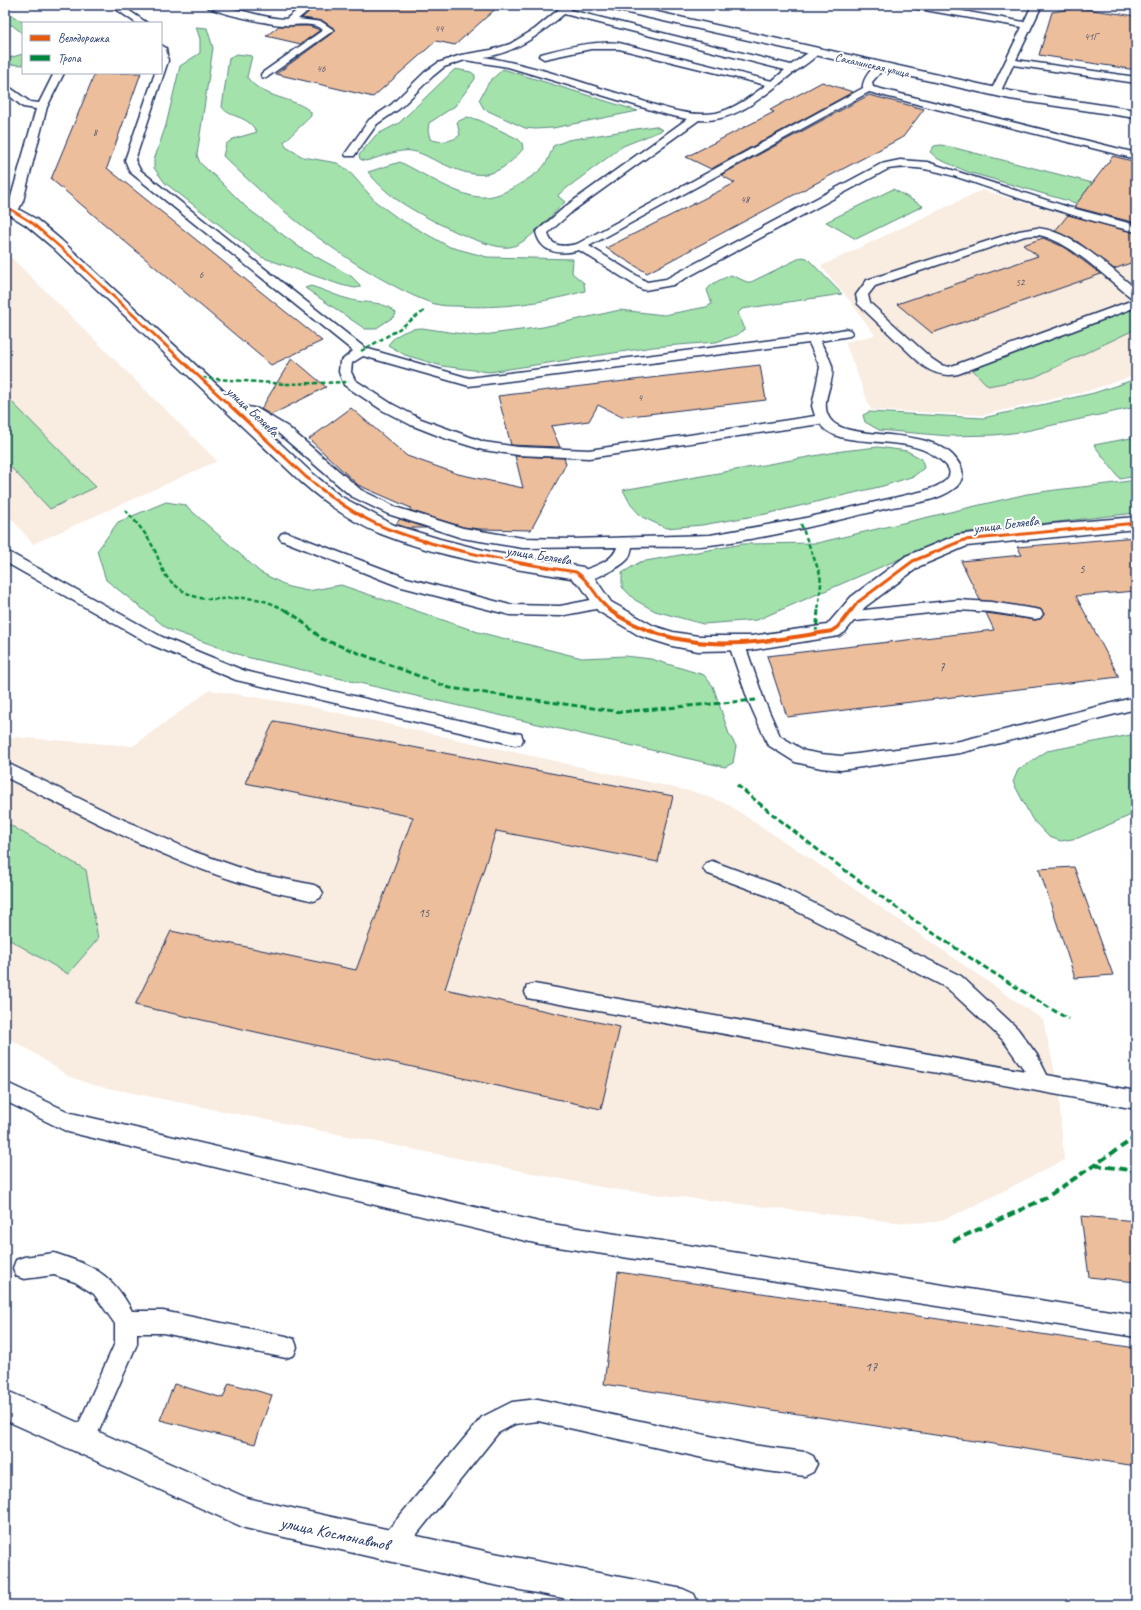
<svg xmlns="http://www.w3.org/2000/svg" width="1141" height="1610" font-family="Caveat,sans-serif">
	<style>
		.built { fill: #f9ece1 }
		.green { fill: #a3e2ab; stroke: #5f8884 }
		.building { fill: #ecbe9c; stroke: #1b2f5e }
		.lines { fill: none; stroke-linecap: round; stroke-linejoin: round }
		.service-casing { stroke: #1b2f5e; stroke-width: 3 }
		.minor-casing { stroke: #1b2f5e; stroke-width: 3 }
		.secondary-casing { stroke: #1b2f5e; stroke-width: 3 }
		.service { fill: #fff; fill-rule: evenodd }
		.minor { fill: #fff; fill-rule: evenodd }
		.secondary { fill: #fff; fill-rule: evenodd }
		.quiet-far2 { stroke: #00873e; stroke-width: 2.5; stroke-dasharray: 4.5 2.5; stroke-linecap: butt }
		.quiet-far1 { stroke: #00873e; stroke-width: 3; stroke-dasharray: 6 3; stroke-linecap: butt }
		.quiet { stroke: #00873e; stroke-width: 4; stroke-dasharray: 8 4; stroke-linecap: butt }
		.cycleway-far2-casing { stroke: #fff; stroke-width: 4 }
		.cycleway-far1-casing { stroke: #fff; stroke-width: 5 }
		.cycleway-casing { stroke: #fff; stroke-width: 6 }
		.cycleway-far2 { stroke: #e8590c; stroke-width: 2.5 }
		.cycleway-far1 { stroke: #e8590c; stroke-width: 3 }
		.cycleway { stroke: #e8590c; stroke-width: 4 }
		.labels { text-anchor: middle; stroke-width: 4; stroke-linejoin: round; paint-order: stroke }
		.far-number-label { font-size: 10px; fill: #4f536e }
		.far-street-label { font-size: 12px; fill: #1b2f5e; stroke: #fff }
		.number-label { font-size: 12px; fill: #4f536e }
		.street-label { font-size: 14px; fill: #1b2f5e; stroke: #fff }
		.near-number-label { font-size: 14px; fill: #4f536e }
		.near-street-label { font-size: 17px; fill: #1b2f5e; stroke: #fff }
	</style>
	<rect width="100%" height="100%" fill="#fff"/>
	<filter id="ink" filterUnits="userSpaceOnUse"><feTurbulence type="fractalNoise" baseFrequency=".025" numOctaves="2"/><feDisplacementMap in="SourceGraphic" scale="8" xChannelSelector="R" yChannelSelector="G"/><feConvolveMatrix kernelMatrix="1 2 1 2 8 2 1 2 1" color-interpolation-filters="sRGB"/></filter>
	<g filter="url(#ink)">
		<g class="built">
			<path d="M 982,190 L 1136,236 L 1136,375 L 1091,390 L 983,415 L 871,410 L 845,342 L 875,335 L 846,296 L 821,266 Z"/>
			<path d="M 5,252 L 16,262 L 217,461 L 33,544 L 5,511 Z"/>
			<path d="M 210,690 L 303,705 L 698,793 L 727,804 L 811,859 L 1043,1020 L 1058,1086 L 1064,1160 L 966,1210 L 936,1222 L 904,1223 L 611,1189 L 93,1085 L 68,1076 L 31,1051 L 5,1036 L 5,739 L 12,737 L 133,746 Z"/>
		</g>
		<g class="green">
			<path d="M 5,11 L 24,23 L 23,34 L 12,25 L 5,26 Z"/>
			<path d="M 196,27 L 207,28 L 213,48 L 197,155 L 200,163 L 218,179 L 247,208 L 302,249 L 351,276 L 360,285 L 360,287 L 355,288 L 341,285 L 261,257 L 165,183 L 154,168 L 154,160 L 166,125 L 180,66 L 200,53 L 200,39 Z"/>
			<path d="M 23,54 L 23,65 L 5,64 L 5,59 Z"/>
			<path d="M 237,54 L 252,56 L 247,77 C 262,99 295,97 311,112 L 311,116 L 284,142 L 286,147 L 303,157 L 337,163 L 348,170 L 376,202 L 399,219 L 450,247 L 487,257 L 573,259 L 572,273 L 584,283 L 585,291 C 544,303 499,309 456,306 C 450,306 442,306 435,304 C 415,298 396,287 378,277 C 321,244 270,202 223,156 L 226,144 L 233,139 L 257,132 C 245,113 230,119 222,107 L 229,58 Z"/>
			<path d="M 455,69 L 471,72 L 475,75 L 475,79 L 455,106 L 429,123 L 428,130 L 430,139 C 438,143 453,142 460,135 L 457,122 L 467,117 L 479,120 L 518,139 L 522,143 L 523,149 C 495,182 475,179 439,162 C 431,159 424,154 416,152 C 400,147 381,158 365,161 L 360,159 L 359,155 L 376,135 L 399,123 Z"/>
			<path d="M 503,69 L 638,111 L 553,128 L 535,129 L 525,128 L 484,109 L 479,100 L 489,82 Z"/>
			<path d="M 655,126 L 663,130 L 623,146 L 559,194 L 558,196 L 565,202 L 561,206 C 548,219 527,244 510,247 C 487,251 415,213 396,199 C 385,191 376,182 368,172 L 400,162 C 421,172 462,199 484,197 C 498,197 511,189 523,182 C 541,171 547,166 553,146 L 568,140 Z"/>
			<path d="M 941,145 L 955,148 L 1136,194 L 1082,205 L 968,172 L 938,159 L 930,152 L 934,146 Z"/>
			<path d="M 893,189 L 923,206 L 856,239 L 826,222 Z"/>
			<path d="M 802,257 L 807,258 L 842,294 L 742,309 L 738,313 L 745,329 L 737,335 L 716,342 L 653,347 L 489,372 L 442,366 L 405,355 L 388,345 C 395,334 410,328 422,328 L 476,336 L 543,327 L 620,310 L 664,315 L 706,307 L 712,304 L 707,290 C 712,282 723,279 731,275 L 747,282 L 751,282 Z"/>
			<path d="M 311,286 C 325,290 338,297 352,300 C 368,304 383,300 396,313 L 395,316 L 375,329 L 365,329 L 305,288 Z"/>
			<path d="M 1136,305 L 1136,329 L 1035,377 L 988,386 L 971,368 Z"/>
			<path d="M 1136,379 L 1136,407 L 1021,432 L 994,435 L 949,436 L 879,430 L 865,422 L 863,415 L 869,412 L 983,418 L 1094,393 Z"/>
			<path d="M 5,395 L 96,487 L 50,509 L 5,461 Z"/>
			<path d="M 1136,437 L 1136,476 L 1120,479 L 1094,445 Z"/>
			<path d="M 878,447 L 907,451 L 922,459 L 924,468 L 914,476 L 883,486 L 766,514 L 702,525 L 666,528 L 642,517 L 631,505 L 623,490 L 842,451 Z"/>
			<path d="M 1136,480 L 1136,513 L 960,533 L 757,620 L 703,624 L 655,611 L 635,600 L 622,587 L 622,573 L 640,562 L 743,544 L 817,543 L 1027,494 C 1063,488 1100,486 1136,480 Z"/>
			<path d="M 166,502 L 185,505 L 260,572 L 289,587 L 308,591 L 341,585 L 478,632 L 582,658 L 626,656 L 651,659 L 704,675 L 713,686 L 729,734 L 736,746 L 733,763 L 725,767 L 246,657 L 168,629 L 106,580 L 97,551 L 118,522 Z"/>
			<path d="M 1136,734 L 1136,813 L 1078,838 L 1061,841 L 1049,837 L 1032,819 L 1013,782 L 1018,770 L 1047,751 Z"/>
			<path d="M 5,822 L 86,870 L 98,939 L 68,974 L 5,937 Z"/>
		</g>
		<g class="building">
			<path d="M 316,5 L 500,5 L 455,45 L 436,41 L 373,97 L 276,74 L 335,31 L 335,29 L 323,21 L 302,18 Z"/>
			<path d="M 1077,8 L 1136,16 L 1136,70 L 1039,55 L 1052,12 Z"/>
			<path d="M 279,26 L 309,26 L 320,30 L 301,44 L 266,36 Z"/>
			<path d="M 95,73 L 141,73 L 107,168 L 322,341 L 271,365 L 51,179 Z"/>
			<path d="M 822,82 L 853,92 L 711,169 L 686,157 L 774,112 L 770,110 Z"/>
			<path d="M 869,95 L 924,109 L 903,137 L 647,273 L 606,248 L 735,183 L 721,175 Z"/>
			<path d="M 1113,156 L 1136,162 L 1136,223 L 1074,207 Z"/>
			<path d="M 1068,215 L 1136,233 L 1136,261 L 1114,269 L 1078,242 L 1055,231 Z"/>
			<path d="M 1043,238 L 1066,248 L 1101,274 L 932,333 L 897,304 L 1038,256 L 1023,245 Z"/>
			<path d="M 292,358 L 326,387 L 271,415 L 261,409 Z"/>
			<path d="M 760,365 L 766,400 L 622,417 L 598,405 L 589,421 L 551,426 L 560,447 L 511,445 L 498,396 Z"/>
			<path d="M 351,408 L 407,456 L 458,474 L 523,488 L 515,456 L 564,458 L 566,464 L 531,530 L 480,529 L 463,527 L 409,510 L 411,508 L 358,485 L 309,439 Z"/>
			<path d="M 400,519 L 427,528 L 408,528 L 396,524 Z"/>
			<path d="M 1136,537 L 1136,591 L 1076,596 L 1119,677 L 787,717 L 767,656 L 994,630 L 986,613 L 1035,620 L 1040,619 L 1044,614 L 1040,609 L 980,600 L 961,561 L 1022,555 L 1017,547 Z"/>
			<path d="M 274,721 L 673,796 L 658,862 L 496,831 L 445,989 L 620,1027 L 601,1109 L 135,1005 L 171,931 L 356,970 L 413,817 L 245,783 Z"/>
			<path d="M 1074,867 L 1113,975 L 1075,978 L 1039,869 Z"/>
			<path d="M 1081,1216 L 1136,1221 L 1136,1282 L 1089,1277 Z"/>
			<path d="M 618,1272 L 1136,1348 L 1136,1466 L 604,1384 Z"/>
			<path d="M 229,1383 L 272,1395 L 255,1444 L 160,1420 L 174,1384 L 223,1398 Z"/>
		</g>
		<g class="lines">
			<defs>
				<g id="service">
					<path d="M 110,5 L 121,5 L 147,23 L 136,23 Z"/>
					<path d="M 205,5 C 233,5 258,18 286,19 L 304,5 L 315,5 L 298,19 L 322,22 L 334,30 L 266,78 L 262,77 L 261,75 L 262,73 L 323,30 C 312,21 297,26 283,25 C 270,24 213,13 205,5 Z"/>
					<path d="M 564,5 L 575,5 L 570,10 L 791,65 L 812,50 L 815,49 L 820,52 C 813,60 802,67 793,73 C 766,94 736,123 699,120 L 574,210 L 548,233 C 551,248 564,247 577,244 L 863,88 C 862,80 872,66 880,64 L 885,67 L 872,82 L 873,87 L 1136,153 L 1136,159 L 869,92 L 589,246 L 647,282 L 666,279 L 881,164 L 900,160 L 927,162 L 1068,207 L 1136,225 L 1136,232 C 1095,222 1055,210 1015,197 C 978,185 927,161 888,169 L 673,285 L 645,290 L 641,289 L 579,250 C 561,255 541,254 536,232 L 566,206 L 687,119 L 668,115 L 508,67 L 465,60 L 444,67 L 433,76 L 399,109 L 377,124 L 354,156 L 346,156 L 345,154 L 369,120 L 391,105 L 425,72 L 438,63 L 461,55 L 491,50 L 510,44 L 535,29 ZM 564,14 L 785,70 L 772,81 L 619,43 C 592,41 567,47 541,54 L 539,56 L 544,59 L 591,49 L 619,49 L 766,85 C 751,96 735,109 716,113 C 687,118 657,105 630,97 C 582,83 534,65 484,57 C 516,53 540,34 564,14 Z"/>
					<path d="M 908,5 L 929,5 L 1024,22 L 1032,5 L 1042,5 L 1016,60 L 1136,77 L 1136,83 L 1013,65 L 1000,93 L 992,93 L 991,91 L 1022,27 L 913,8 Z"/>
					<path d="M 161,45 L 166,48 L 168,61 L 135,160 L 140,170 L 365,348 L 469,378 L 813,335 L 846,329 L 850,330 L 852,333 L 850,336 L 820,341 C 824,349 830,358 832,366 C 836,382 818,402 830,419 C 848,445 940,421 961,467 C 965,476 960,486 952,490 C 935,502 908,504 888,508 C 830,522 770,538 710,545 C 685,548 658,546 632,547 C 631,551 630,556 628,559 C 620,568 590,583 579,580 L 577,576 L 579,572 C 592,567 613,562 617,547 L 523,548 L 462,538 L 388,514 L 351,496 L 278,433 L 249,415 L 228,411 L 226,408 L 228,405 L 233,404 L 258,409 L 288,427 L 361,490 L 398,508 L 463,528 L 523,538 L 572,539 L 710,535 L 801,519 L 924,491 C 934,488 960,479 945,464 C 918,436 874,446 840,437 C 831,434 825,431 820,424 L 589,458 L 518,455 L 483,450 L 444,438 L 411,425 L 382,410 L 344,385 L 339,372 L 340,362 L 353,351 L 130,172 L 125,160 L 155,73 L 161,73 ZM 809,343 L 820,367 L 812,406 L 815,416 L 589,450 L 518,447 L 484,442 L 421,419 L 392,404 L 355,380 L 351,372 L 352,363 L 363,356 L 469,386 Z"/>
					<path d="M 54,73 L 64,73 L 47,107 L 23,201 L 17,213 L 9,213 L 7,211 L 36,109 L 23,107 L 5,92 L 5,84 L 30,102 L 39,103 Z"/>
					<path d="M 1037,228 C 1072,231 1110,268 1136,289 L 1136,299 L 1132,298 C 1106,278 1074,245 1043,236 C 1037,234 1031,236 1025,236 L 875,286 L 868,295 L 870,303 L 932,359 L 941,365 L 949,367 L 1136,299 L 1136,307 L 958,374 C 944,377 933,373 922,365 L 858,304 L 856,295 L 867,280 L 1019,231 Z"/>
					<path d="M 286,532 L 407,578 L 510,605 L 560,606 L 601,598 L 606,599 L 609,603 L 606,607 L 601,608 L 560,616 L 510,615 L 398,586 L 281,540 L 279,537 L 281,534 Z"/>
					<path d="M 5,550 L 162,637 L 245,671 L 515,733 L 521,734 L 523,739 L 521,744 L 515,745 L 236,680 L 152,645 L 5,562 Z"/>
					<path d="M 958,600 L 991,602 L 1035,609 L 1040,610 L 1043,614 L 1040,618 L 1035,619 L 991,612 L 958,610 L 846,622 L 841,621 L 838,617 L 841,613 L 846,612 Z"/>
					<path d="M 737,639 L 742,641 L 745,645 L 764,700 L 780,736 L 805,751 L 821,754 L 841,756 L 960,741 L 1136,697 L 1136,709 L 960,753 L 841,770 L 821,768 L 795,762 L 768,745 L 748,700 L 729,645 L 732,641 Z"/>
					<path d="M 5,762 L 111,814 L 195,852 L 255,873 L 314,885 L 320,888 L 323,893 L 320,898 L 314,901 C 294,896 274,893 255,887 C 167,862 86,817 5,777 Z"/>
					<path d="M 712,861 L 777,885 L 961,976 L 1017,1028 L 1037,1055 L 1047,1075 L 1136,1091 L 1136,1109 L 527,998 L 525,992 L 527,986 L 534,984 L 1025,1071 L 1003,1040 L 947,988 L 765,895 L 706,873 L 703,868 L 706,863 Z"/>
					<path d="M 5,1082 L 71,1113 L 539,1222 L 1136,1315 L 1136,1337 L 539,1244 L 68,1132 L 5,1101 Z"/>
					<path d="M 54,1253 C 93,1266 112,1273 132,1311 L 163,1311 L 286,1336 L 294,1339 L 297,1347 L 294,1355 L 286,1358 L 163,1333 L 137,1333 L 137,1344 L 91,1449 L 83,1453 L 75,1449 L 71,1441 L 115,1343 L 115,1324 L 94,1294 L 75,1282 L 54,1275 L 24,1279 L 16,1276 L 13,1268 L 16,1260 L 24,1257 Z"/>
					<path d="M 538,1399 L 752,1445 L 805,1452 L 813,1456 L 817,1464 L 813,1472 L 805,1476 L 752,1469 L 538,1421 L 515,1424 L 498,1433 L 401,1554 L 392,1557 L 383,1554 L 380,1545 L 383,1536 L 482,1417 L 512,1402 Z"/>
				</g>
				<path id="minor" d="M 5,202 L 36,219 L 61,240 L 312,473 L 340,496 L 394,525 L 440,539 L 491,552 L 583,567 L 594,577 L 611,602 L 654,626 L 673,632 L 698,636 L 751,636 L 827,625 L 851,597 L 906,556 L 957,535 L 1052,524 L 1136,517 L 1136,529 L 967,546 L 920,566 L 865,607 L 845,632 L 839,636 L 751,650 L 698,651 L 672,646 L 640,636 L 598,611 L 581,586 L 571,578 C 507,568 442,558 381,534 C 351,522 324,502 300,481 L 51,246 L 26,225 L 5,212 Z"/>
				<g id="secondary">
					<path d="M 604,5 L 626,5 L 1010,91 L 1136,110 L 1136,118 L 1010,99 L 610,9 Z"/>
					<path d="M 5,1390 L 247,1498 L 489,1552 L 683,1589 L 694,1594 L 699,1605 L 600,1605 L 489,1584 L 245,1528 L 5,1420 Z"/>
				</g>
			</defs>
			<use href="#service" class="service-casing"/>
			<use href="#minor" class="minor-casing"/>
			<use href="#secondary" class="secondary-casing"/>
			<use href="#service" class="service"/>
			<use href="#minor" class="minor"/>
			<use href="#secondary" class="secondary"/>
			<g class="quiet-far2">
				<path d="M 361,351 L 396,331 L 424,311"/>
				<path d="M 202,378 L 287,384 L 349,382"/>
				<path d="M 125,510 C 136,522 147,534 154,549 C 161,562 161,575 175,585 C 204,609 224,594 256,599 C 267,601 278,606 287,611"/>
				<path d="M 801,524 L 820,574 L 821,584 L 818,611"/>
			</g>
			<g class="quiet-far1">
				<path d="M 286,610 L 298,618 L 322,639 L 450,688 L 621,712 L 756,700"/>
				<path d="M 816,634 L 818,610"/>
				<path d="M 737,785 C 841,872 951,949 1068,1019"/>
			</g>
			<g class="quiet">
				<path d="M 1095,1165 L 1136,1171"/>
				<path d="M 953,1241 L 1044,1199 L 1136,1137"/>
			</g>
			<defs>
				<path id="cycleway-far2" d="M 5,206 L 31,222 L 84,268"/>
				<g id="cycleway-far1">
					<path d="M 82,267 L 306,477 C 330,497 359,518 388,529 C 449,552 512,562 576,572 C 592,582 596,600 611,611"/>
					<path d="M 851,611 L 858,602 L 913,561 L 964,540 L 1136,523"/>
				</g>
				<path id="cycleway" d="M 609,610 C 680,658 754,644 832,631 L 838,627 L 851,610"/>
			</defs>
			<use href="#cycleway-far2" class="cycleway-far2-casing"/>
			<use href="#cycleway-far1" class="cycleway-far1-casing"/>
			<use href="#cycleway" class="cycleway-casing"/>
			<use href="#cycleway-far2" class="cycleway-far2"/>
			<use href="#cycleway-far1" class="cycleway-far1"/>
			<use href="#cycleway" class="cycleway"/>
		</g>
	</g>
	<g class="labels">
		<g class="far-number-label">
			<text x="439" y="32">44</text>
			<text x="1091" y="40">41Г</text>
			<text x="321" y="72">46</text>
			<text x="95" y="136">8</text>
			<text x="745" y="203">48</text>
			<text x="201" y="278">6</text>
			<text x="1020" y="286">52</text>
			<text x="640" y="401">4</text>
		</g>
		<g class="far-street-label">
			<text transform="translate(872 65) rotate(13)" y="4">Сахалинская улица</text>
		</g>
		<g class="number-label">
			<text x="1082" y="573">5</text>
			<text x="942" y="671">7</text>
			<text x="424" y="917">15</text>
		</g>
		<g class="street-label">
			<text transform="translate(253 411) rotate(43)" y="5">улица Беляева</text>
			<text transform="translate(1006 524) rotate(-7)" y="5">улица Беляева</text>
			<text transform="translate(539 555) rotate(9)" y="5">улица Беляева</text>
		</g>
		<g class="near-number-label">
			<text x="871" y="1371">17</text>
		</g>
		<g class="near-street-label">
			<text transform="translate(335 1533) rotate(12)" y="6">улица Космонавтов</text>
		</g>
	</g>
	<rect width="1141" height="1610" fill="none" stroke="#fff" stroke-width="20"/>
	<rect x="10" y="10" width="1121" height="1590" fill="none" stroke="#1b2f5e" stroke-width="1.5" filter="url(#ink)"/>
	<rect x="22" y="22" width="140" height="52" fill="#ffffff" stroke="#a4acbf"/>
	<rect x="30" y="35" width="20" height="6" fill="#e8590c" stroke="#a4acbf"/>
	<text x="58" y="42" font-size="12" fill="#1b2f5e">Велодорожка</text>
	<rect x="30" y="55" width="20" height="6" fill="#00873e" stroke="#a4acbf"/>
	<text x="58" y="62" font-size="12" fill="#1b2f5e">Тропа</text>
</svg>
